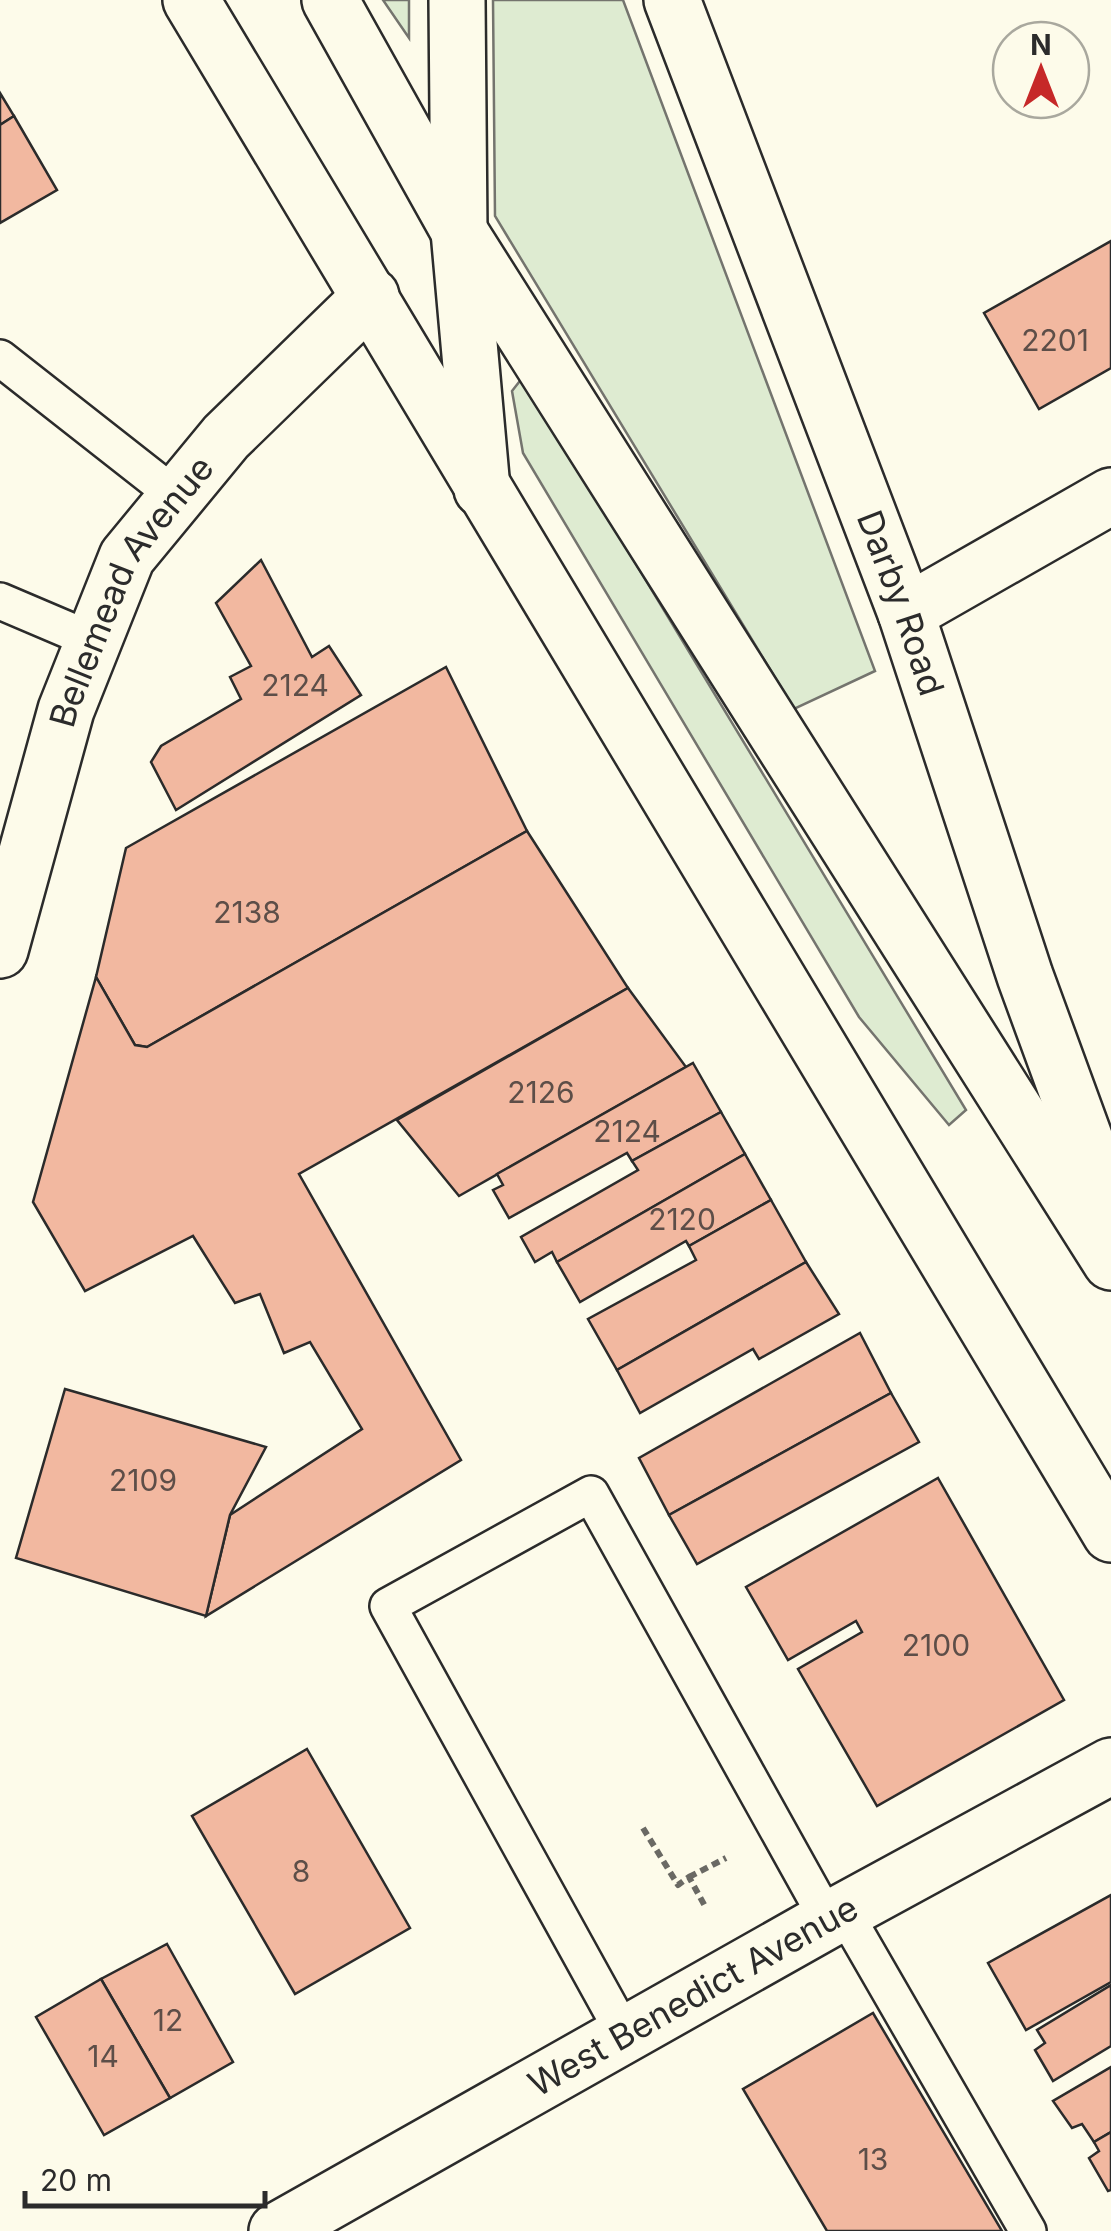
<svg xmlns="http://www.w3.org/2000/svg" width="1111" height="2231" font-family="Inter,sans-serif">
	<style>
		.green { fill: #deebd1; stroke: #74746e; stroke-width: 2.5 }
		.building { fill: #f2b8a0; stroke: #2b2b2b; stroke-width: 2.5 }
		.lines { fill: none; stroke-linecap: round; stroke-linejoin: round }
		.service-casing { stroke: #2b2b2b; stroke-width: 40 }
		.minor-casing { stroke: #2b2b2b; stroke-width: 60 }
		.tertiary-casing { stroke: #2b2b2b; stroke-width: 60 }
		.primary-casing { stroke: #2b2b2b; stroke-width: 60 }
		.path { stroke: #6a6964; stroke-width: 6; stroke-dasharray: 8 5; stroke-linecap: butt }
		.service { stroke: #fdfbea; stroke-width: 35 }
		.minor { stroke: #fdfbea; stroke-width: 55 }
		.tertiary { stroke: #fdfbea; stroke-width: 55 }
		.primary { stroke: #fdfbea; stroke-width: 55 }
		.labels { text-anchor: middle; stroke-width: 8; stroke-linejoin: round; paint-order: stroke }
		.number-label { font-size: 30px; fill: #5d4e48 }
		.street-label { font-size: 35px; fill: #2b2b2b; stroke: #fdfbea }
	</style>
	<rect width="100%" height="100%" fill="#fdfbea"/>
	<g class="green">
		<path d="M 383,0 L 409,0 L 409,38 Z"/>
		<path d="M 493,0 L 623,0 L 875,671 L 794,709 L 495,216 Z"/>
		<path d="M 523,377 L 966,1110 L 949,1125 L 859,1017 L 523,453 L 512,391 Z"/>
	</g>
	<g class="building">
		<path d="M 0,93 L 14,116 L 0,125 Z"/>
		<path d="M 14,116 L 57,190 L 0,223 L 0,125 Z"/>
		<path d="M 1111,241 L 1111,368 L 1039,409 L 984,313 Z"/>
		<path d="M 261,560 L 312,657 L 329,646 L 361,695 L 176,810 L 151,762 L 161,746 L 241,699 L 230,677 L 251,666 L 216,603 Z"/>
		<path d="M 446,667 L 527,831 L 147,1047 L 135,1045 L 96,977 L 126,848 Z"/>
		<path d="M 527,831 L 628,988 L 299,1174 L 461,1460 L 206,1616 L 230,1515 L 362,1429 L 310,1342 L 284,1353 L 260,1294 L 235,1303 L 193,1236 L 85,1291 L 33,1202 L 96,977 L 135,1045 L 147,1047 Z"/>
		<path d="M 628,988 L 686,1067 L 459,1196 L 397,1120 Z"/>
		<path d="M 693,1063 L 721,1112 L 632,1161 L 627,1153 L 509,1218 L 493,1190 L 503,1185 L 497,1174 Z"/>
		<path d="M 721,1112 L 745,1154 L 557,1262 L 552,1252 L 535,1262 L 521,1237 L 638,1170 L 632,1161 Z"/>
		<path d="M 745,1154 L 771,1200 L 689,1246 L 686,1241 L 580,1302 L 557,1262 Z"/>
		<path d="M 771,1200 L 806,1262 L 617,1370 L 588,1319 L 696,1260 L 689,1246 Z"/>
		<path d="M 806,1262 L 839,1314 L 759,1359 L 753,1349 L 640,1413 L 617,1370 Z"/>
		<path d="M 860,1333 L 891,1393 L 669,1515 L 639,1458 Z"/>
		<path d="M 65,1389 L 266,1447 L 230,1515 L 206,1616 L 16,1558 Z"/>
		<path d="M 891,1393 L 919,1442 L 697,1564 L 669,1515 Z"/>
		<path d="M 938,1478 L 1064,1700 L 877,1806 L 798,1669 L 862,1632 L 856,1621 L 788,1660 L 746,1587 Z"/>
		<path d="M 307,1749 L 410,1928 L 295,1994 L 192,1816 Z"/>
		<path d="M 1111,1895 L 1111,1982 L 1026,2030 L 988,1963 Z"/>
		<path d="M 167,1944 L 233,2062 L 170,2098 L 101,1979 Z"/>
		<path d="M 101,1979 L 170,2098 L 104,2135 L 36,2017 Z"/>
		<path d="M 1111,1985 L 1111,2046 L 1053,2081 L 1035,2050 L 1045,2043 L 1037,2030 Z"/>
		<path d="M 873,2013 L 1002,2231 L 827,2231 L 743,2089 Z"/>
		<path d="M 1111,2067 L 1111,2132 L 1094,2142 L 1082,2124 L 1072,2128 L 1053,2101 Z"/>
		<path d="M 1111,2132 L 1111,2190 L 1108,2191 L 1089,2158 L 1099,2151 L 1094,2142 Z"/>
	</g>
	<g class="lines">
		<defs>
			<g id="service">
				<path d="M 0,358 L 177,497"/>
				<path d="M 0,601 L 94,641"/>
				<path d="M 844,1912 L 1028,2231"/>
				<path d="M 626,2037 L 388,1606 L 591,1494 L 828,1920"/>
			</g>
			<g id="minor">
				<path d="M 906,613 L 1111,496"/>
				<path id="s1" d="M 0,950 L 66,710 L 127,557 L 226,437 L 371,296"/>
				<path id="s2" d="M 277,2231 L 828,1920 L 1111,1766"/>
			</g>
			<g id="tertiary">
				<path d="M 457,0 L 459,231 L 482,489"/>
				<path id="s3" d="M 672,0 L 906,613 L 1025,976 L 1111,1211"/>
			</g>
			<g id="primary">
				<path d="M 191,0 L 1111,1534"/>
				<path d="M 330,0 L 459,231 L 1111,1262"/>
			</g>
		</defs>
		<use href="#service" class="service-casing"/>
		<use href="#minor" class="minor-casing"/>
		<use href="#tertiary" class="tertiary-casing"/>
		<use href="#primary" class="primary-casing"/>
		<g class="path">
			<path d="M 643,1828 L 678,1885 L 689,1877 L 706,1908"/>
			<path d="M 689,1877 L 726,1858"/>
		</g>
		<use href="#service" class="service"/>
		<use href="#minor" class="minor"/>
		<use href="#tertiary" class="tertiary"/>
		<use href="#primary" class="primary"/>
	</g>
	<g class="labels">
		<g class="number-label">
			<text x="1055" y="351">2201</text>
			<text x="295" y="696">2124</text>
			<text x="247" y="923">2138</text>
			<text x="541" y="1103">2126</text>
			<text x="627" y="1142">2124</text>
			<text x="682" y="1230">2120</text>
			<text x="143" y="1491">2109</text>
			<text x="936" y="1656">2100</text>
			<text x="301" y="1882">8</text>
			<text x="168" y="2031">12</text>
			<text x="103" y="2067">14</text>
			<text x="873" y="2170">13</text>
		</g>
		<g class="street-label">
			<text dy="12" stroke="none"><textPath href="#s1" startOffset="385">Bellemead Avenue</textPath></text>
			<text dy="12" stroke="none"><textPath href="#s3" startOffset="645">Darby Road</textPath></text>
			<text dy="12" stroke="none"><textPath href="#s2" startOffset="478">West Benedict Avenue</textPath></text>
		</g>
	</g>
	<g transform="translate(1041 70)"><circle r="48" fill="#fdfbea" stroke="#a9a89e" stroke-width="2.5"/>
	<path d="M0-8L18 38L0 25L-18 38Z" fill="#c62828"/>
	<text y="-15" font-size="28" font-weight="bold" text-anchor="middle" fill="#2b2b2b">N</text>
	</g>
	<path d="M25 2191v15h240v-15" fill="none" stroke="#2b2b2b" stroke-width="5"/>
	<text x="40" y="2191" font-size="30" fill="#2b2b2b" stroke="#fdfbea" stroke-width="8" paint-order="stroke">20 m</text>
</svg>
